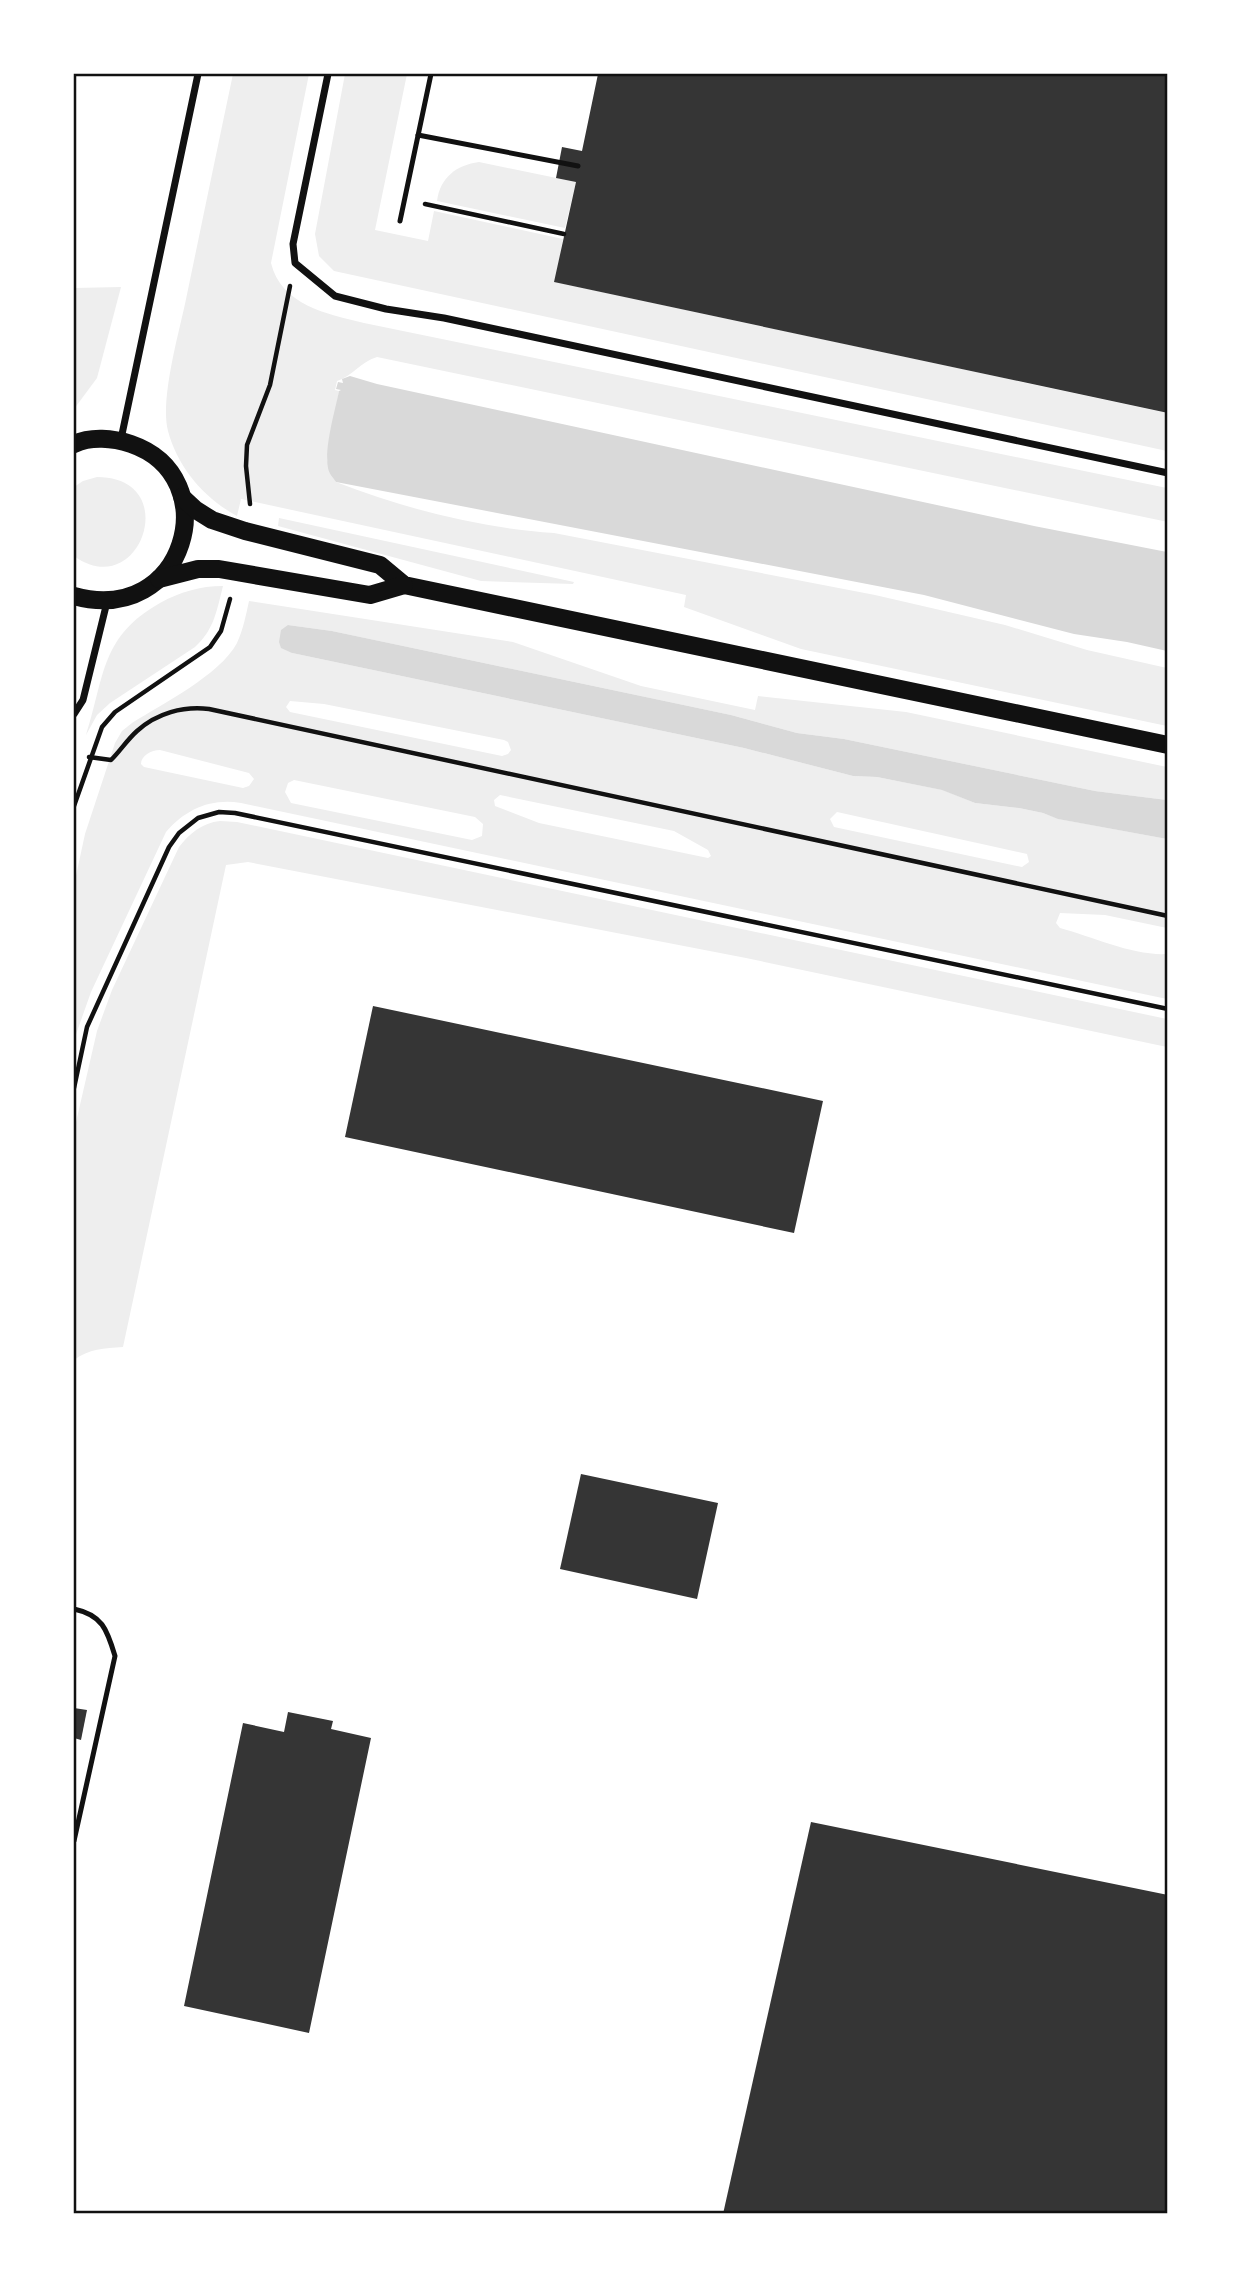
<svg xmlns="http://www.w3.org/2000/svg" width="1241" height="2287" font-family="'Nunito Sans',sans-serif">
	<style>
		.green { fill: #eee; fill-rule: evenodd }
		.water { fill: #d9d9d9 }
		.building { fill: #353535 }
		.lines { fill: none; stroke-linecap: round; stroke-linejoin: round }
		.path { stroke: #111; stroke-width: 4.5 }
		.service { stroke: #111; stroke-width: 5 }
		.minor { stroke: #111; stroke-width: 7 }
		.primary { stroke: #111; stroke-width: 18 }
		.neatline { fill: none; stroke: #111; stroke-width: 2.5 }
	</style>
	<rect width="100%" height="100%" fill="#fff"/>
	<g class="green">
		<path d="M 233,74 L 309,74 L 271,263 C 281,305 327,314 364,323 L 1167,488 L 1168,522 L 377,357 C 360,362 353,376 337,381 L 335,390 L 339,391 L 327,460 L 336,482 C 405,509 480,528 554,533 L 875,595 L 1005,625 L 1087,650 L 1167,668 L 1167,726 L 801,649 L 684,607 L 686,595 L 241,499 L 237,516 C 204,498 178,468 168,431 C 160,401 178,336 185,304 C 201,227 217,150 233,74 Z"/>
		<path d="M 345,74 L 407,74 L 375,230 L 428,241 L 434,211 L 563,239 L 555,282 L 1167,413 L 1167,451 L 334,271 L 319,256 L 315,234 Z"/>
		<path d="M 479,162 L 576,182 L 565,228 L 437,201 C 440,177 457,165 479,162 Z"/>
		<path d="M 121,287 L 97,378 L 74,409 L 74,288 Z"/>
		<path d="M 97,477 C 184,477 140,604 74,556 L 74,487 L 83,481 Z"/>
		<path d="M 279,518 L 574,582 L 573,584 L 481,581 L 278,526 Z"/>
		<path d="M 223,586 C 217,610 214,630 195,647 L 110,703 L 97,715 L 86,735 C 105,676 100,637 160,603 C 180,592 200,586 223,586 Z"/>
		<path d="M 249,601 L 513,642 L 641,686 L 755,710 L 758,696 L 906,712 L 1167,767 L 1167,800 L 1095,791 L 844,739 L 797,733 L 731,715 L 332,631 L 288,625 L 292,653 L 744,748 L 853,776 L 877,777 L 943,790 L 975,803 L 1019,808 L 1043,813 L 1059,819 L 1167,839 L 1167,928 L 1105,915 L 1060,913 L 1056,923 L 1060,928 C 1093,937 1134,956 1167,954 L 1167,999 L 241,803 C 211,798 186,809 166,832 L 91,992 L 74,1040 L 74,885 L 85,834 L 115,743 L 122,731 L 132,723 C 162,704 220,675 237,643 C 243,630 246,615 249,601 ZM 290,701 L 324,704 L 504,740 L 508,742 L 511,750 L 508,754 L 502,756 L 290,712 L 286,707 ZM 160,750 L 249,773 L 254,779 L 249,786 L 243,788 L 144,767 L 141,764 C 141,756 151,750 160,750 ZM 294,780 L 475,817 L 483,824 L 482,836 L 472,840 L 291,803 L 285,792 L 288,783 ZM 500,795 L 674,831 L 708,850 L 711,856 L 708,858 L 539,823 L 495,806 L 494,800 ZM 837,812 L 1027,854 L 1029,862 L 1022,867 L 834,827 L 830,819 Z"/>
		<path d="M 220,821 L 237,822 L 1167,1019 L 1167,1047 L 746,958 L 248,862 L 226,865 L 123,1347 C 104,1348 89,1349 74,1360 L 74,1131 L 97,1031 L 112,990 L 179,847 C 190,833 202,823 220,821 Z"/>
	</g>
	<g class="water">
		<path d="M 350,376 L 377,384 L 1034,526 L 1167,552 L 1167,651 L 1127,642 L 1074,634 L 924,595 L 336,482 C 333,477 329,474 328,468 C 324,448 335,411 339,391 L 341,390 L 336,389 L 338,382 L 343,383 L 342,379 Z"/>
		<path d="M 288,625 L 332,631 L 731,715 L 797,733 L 844,739 L 1095,791 L 1167,800 L 1167,839 L 1058,819 L 1043,813 L 1019,808 L 975,803 L 942,790 L 877,777 L 853,776 L 744,748 L 292,653 L 281,648 L 279,642 L 281,630 Z"/>
	</g>
	<g class="building">
		<path d="M 598,74 L 1168,74 L 1168,413 L 554,282 L 576,182 L 556,178 L 562,147 L 582,151 Z"/>
		<path d="M 373,1006 L 823,1101 L 794,1233 L 345,1137 Z"/>
		<path d="M 581,1474 L 718,1503 L 697,1599 L 560,1569 Z"/>
		<path d="M 74,1708 L 87,1710 L 81,1740 L 74,1738 Z"/>
		<path d="M 288,1712 L 333,1721 L 331,1729 L 371,1738 L 309,2033 L 184,2006 L 243,1723 L 284,1732 Z"/>
		<path d="M 811,1822 L 1168,1895 L 1168,2214 L 723,2214 Z"/>
	</g>
	<g class="lines">
		<g class="path">
			<path d="M 425,204 L 564,234"/>
			<path d="M 250,504 L 246,466 L 247,445 L 270,385 L 290,286"/>
			<path d="M 89,757 L 111,760 C 120,751 127,740 137,731 C 157,713 183,706 209,709 L 1168,916"/>
			<path d="M 74,806 L 102,727 L 115,712 L 210,647 L 221,631 L 230,599"/>
			<path d="M 74,1088 L 87,1027 L 169,847 L 179,833 L 198,818 L 219,812 L 235,813 L 1168,1009"/>
		</g>
		<g class="service">
			<path d="M 418,135 L 578,166"/>
			<path d="M 400,221 L 431,74"/>
			<path d="M 74,1609 C 102,1615 107,1629 115,1656 L 74,1841"/>
		</g>
		<g class="minor">
			<path d="M 328,74 L 293,244 L 295,263 L 335,296 L 386,309 L 444,318 L 1168,473"/>
			<path d="M 121,439 L 198,74"/>
			<path d="M 74,714 L 83,700 L 107,602"/>
		</g>
		<g class="primary">
			<path d="M 74,444 C 91,436 113,438 131,444 C 227,477 186,627 74,596"/>
			<path d="M 182,497 L 196,510 L 212,520 L 245,531 L 380,565 L 404,585 L 1168,745"/>
			<path d="M 159,579 L 198,569 L 219,569 L 370,595 L 404,585"/>
		</g>
	</g>
	<rect width="1241" height="2287" fill="none" stroke="#ffffff" stroke-width="150"/>
	<rect x="75" y="75" width="1091" height="2137" class="neatline"/>
</svg>
